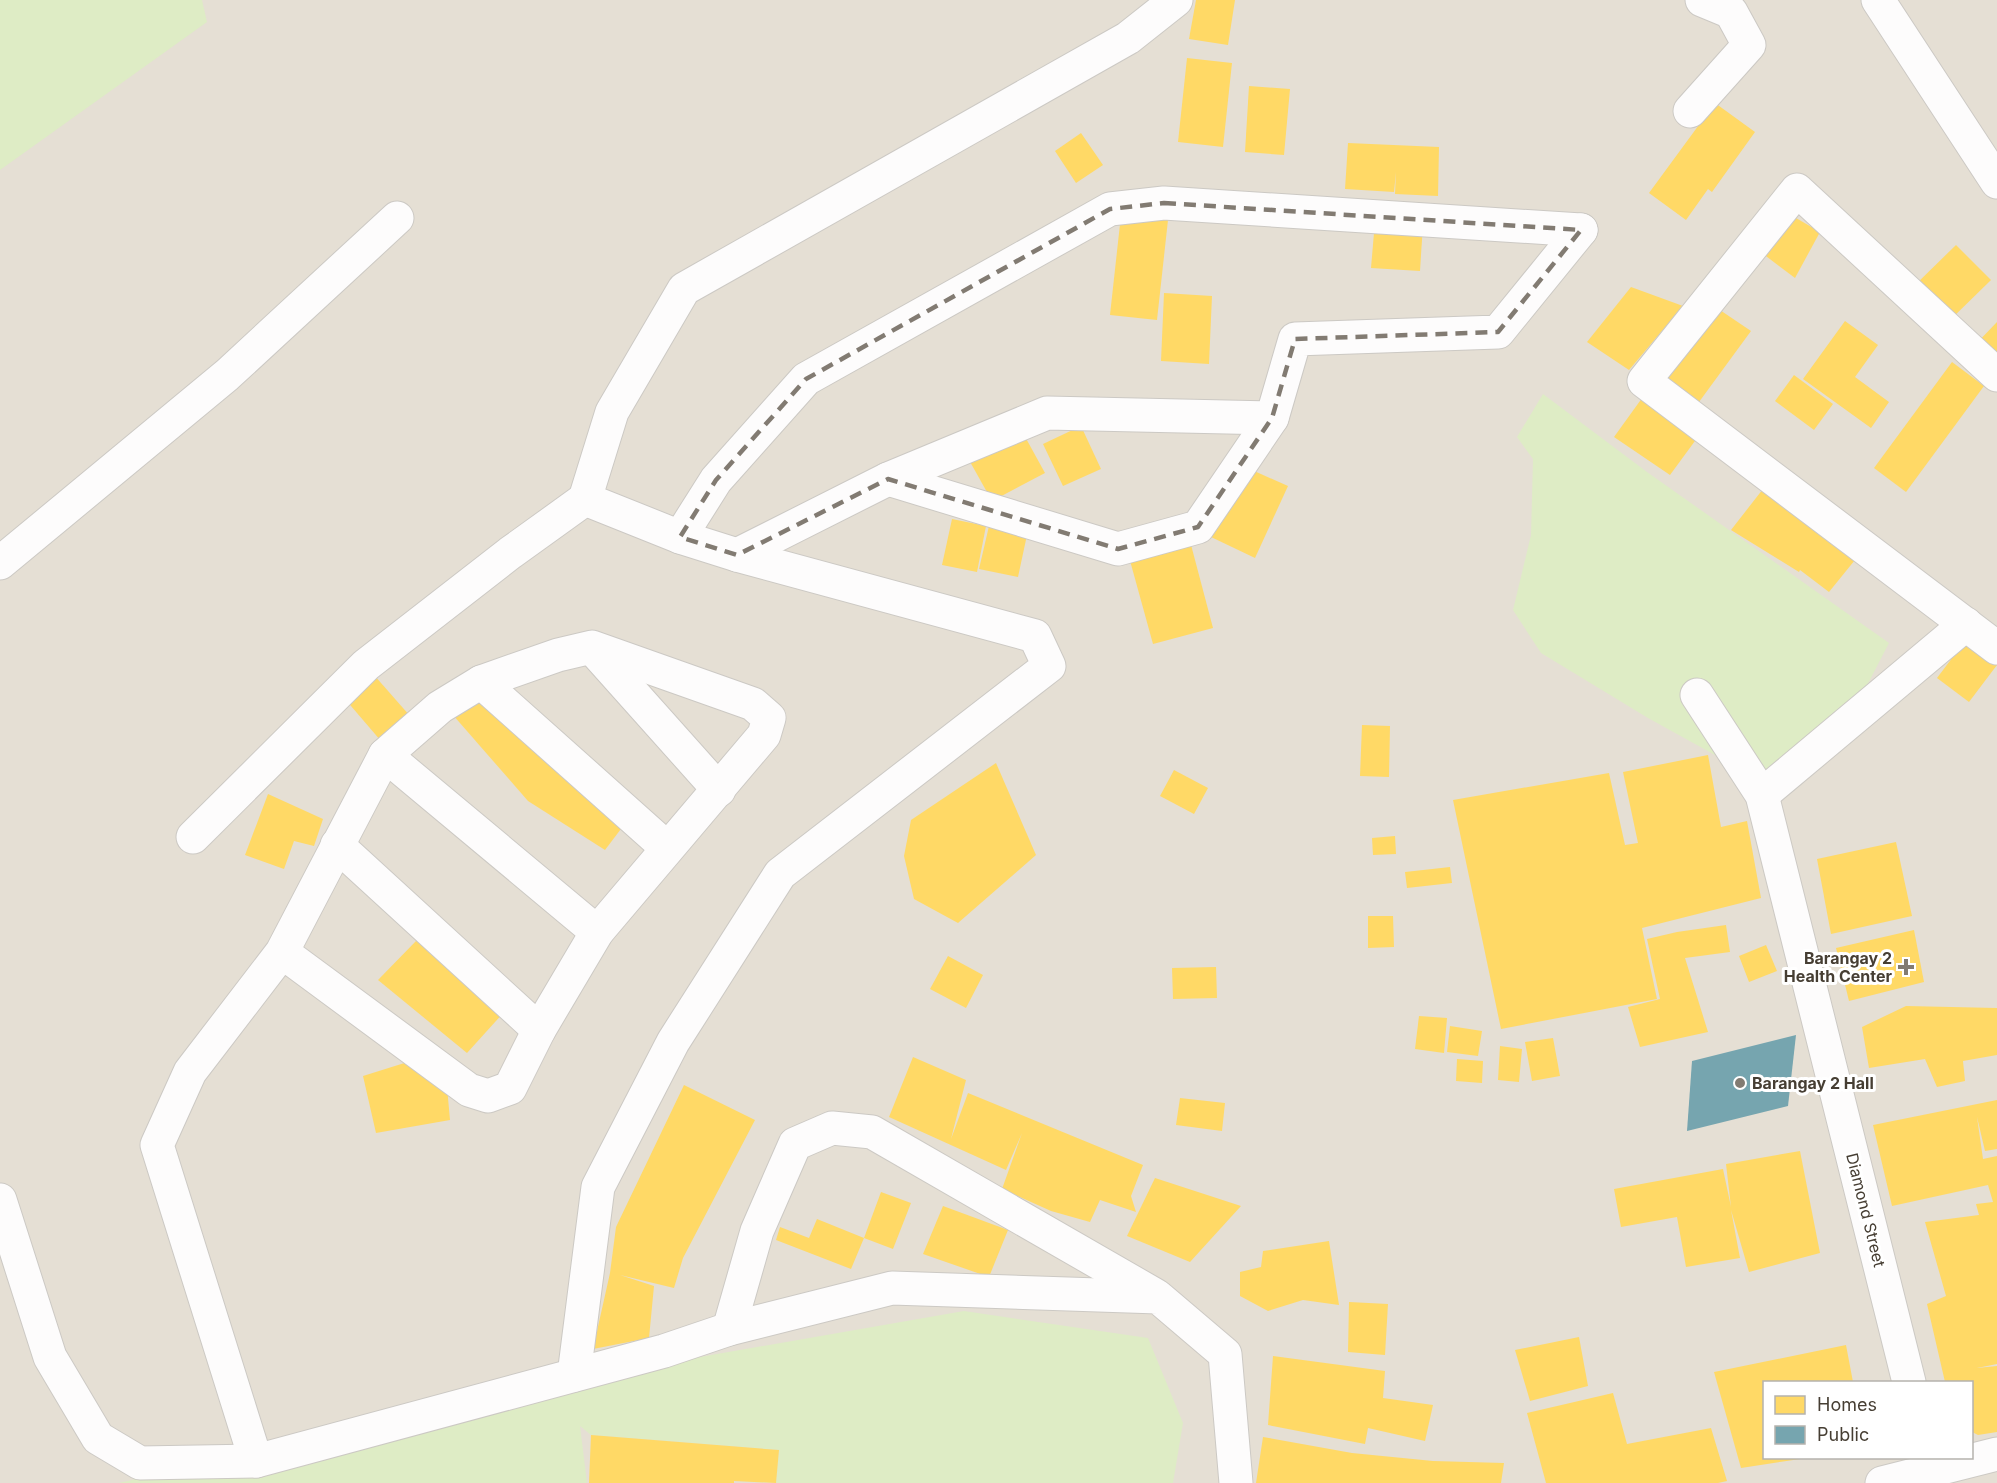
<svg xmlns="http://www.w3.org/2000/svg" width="1997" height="1483" font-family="Inter,sans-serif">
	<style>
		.residential { fill: #e5dfd4; fill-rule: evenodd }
		.green { fill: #deecc5 }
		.homes { fill: #ffd966 }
		.public { fill: #76a5af }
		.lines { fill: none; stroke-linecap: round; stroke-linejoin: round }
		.minor-casing { stroke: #ccc9c4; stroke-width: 35 }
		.minor { stroke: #fdfcfc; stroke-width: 33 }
		.marked { fill: none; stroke: #827b72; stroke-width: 4.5; stroke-dasharray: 12 8; stroke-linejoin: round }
		.poi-dot { fill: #827b72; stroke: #fff; stroke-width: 2 }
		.labels { text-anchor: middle; stroke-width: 6; stroke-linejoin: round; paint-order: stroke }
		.poi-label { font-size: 16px; font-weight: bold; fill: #463e33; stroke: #fff; text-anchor: end }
		.street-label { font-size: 16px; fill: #463e33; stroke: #fff }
	</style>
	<rect width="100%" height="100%" fill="#f0ede8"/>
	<path class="residential" d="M 0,0 L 1997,0 L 1997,1483 L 0,1483 ZM 1764,1382 L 1972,1382 L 1972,1458 L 1764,1458 Z"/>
	<g class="green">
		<path d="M 0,0 L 202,0 L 207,22 L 0,170 Z"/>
		<path d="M 1543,394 L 1647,472 L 1889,643 L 1848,722 L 1795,783 L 1724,760 L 1648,718 L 1541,653 L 1513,610 L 1531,535 L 1533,459 L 1517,437 Z"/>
		<path d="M 964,1311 L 1148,1338 L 1183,1423 L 1173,1483 L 776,1483 L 779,1450 L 591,1435 L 580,1426 L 587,1483 L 119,1483 L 574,1379 Z"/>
	</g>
	<g class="homes">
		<path d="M 1196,0 L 1235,0 L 1228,45 L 1189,39 Z"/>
		<path d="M 1187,58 L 1232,63 L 1223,147 L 1178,142 Z"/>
		<path d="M 1249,86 L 1290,89 L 1284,155 L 1245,152 Z"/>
		<path d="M 1715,103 L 1755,132 L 1712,192 L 1708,189 L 1686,220 L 1649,193 Z"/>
		<path d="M 1081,133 L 1103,165 L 1076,183 L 1055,151 Z"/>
		<path d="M 1348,143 L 1439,147 L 1438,196 L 1395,194 L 1396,172 L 1394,192 L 1345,189 Z"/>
		<path d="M 1784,211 L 1820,232 L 1795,278 L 1758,250 Z"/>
		<path d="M 1121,215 L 1168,220 L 1157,320 L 1110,315 Z"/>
		<path d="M 1375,221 L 1423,224 L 1420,271 L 1371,268 Z"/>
		<path d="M 1956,245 L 1991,280 L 1946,324 L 1911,289 Z"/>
		<path d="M 1631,287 L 1683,306 L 1629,370 L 1587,342 Z"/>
		<path d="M 1164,293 L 1212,296 L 1209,364 L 1161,361 Z"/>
		<path d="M 1711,304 L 1751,331 L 1699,402 L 1661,375 Z"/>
		<path d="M 1845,321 L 1878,345 L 1855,377 L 1889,402 L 1871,428 L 1803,379 Z"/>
		<path d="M 1997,322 L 1997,369 L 1974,346 Z"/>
		<path d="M 1952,362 L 1984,386 L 1906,492 L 1874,468 Z"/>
		<path d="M 1794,375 L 1833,404 L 1814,430 L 1775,401 Z"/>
		<path d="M 1645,394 L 1703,430 L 1670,475 L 1614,437 Z"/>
		<path d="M 1081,426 L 1101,469 L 1063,486 L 1043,444 Z"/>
		<path d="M 1023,433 L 1045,473 L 992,501 L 969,460 Z"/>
		<path d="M 1243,466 L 1288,486 L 1255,558 L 1211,537 Z"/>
		<path d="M 1770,480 L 1859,555 L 1829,592 L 1800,570 L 1799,572 L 1731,530 Z"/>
		<path d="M 952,519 L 986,526 L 977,572 L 942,565 Z"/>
		<path d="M 989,526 L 1027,535 L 1018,577 L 979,569 Z"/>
		<path d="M 1190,541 L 1213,628 L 1153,644 L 1129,557 Z"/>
		<path d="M 1968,637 L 1997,658 L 1997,665 L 1969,702 L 1937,678 Z"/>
		<path d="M 374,675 L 410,716 L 381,741 L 345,699 Z"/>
		<path d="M 481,692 L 630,817 L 605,850 L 528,801 L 446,707 Z"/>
		<path d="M 1362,725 L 1390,726 L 1389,777 L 1360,776 Z"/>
		<path d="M 1708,755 L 1721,827 L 1747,821 L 1761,898 L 1642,928 L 1657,999 L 1501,1029 L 1453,800 L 1609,773 L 1625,845 L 1638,843 L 1623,772 Z"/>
		<path d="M 996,763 L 1036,855 L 958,923 L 914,899 L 904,856 L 911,820 Z"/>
		<path d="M 1174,770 L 1208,788 L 1194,814 L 1160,796 Z"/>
		<path d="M 268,794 L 323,819 L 314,846 L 294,841 L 284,869 L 245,855 Z"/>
		<path d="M 1395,836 L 1396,854 L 1373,855 L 1372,838 Z"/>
		<path d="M 1896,842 L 1912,916 L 1831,934 L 1817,859 Z"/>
		<path d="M 1450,867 L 1452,883 L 1407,888 L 1405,872 Z"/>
		<path d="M 1368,916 L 1393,916 L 1394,947 L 1368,948 Z"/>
		<path d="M 1726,925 L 1730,952 L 1685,958 L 1708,1032 L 1640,1047 L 1628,1007 L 1660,999 L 1647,939 L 1677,932 Z"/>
		<path d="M 1914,930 L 1924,982 L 1849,1001 L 1836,948 Z"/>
		<path d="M 417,940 L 505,1011 L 467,1053 L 378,980 Z"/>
		<path d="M 1766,945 L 1777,971 L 1749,982 L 1739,956 Z"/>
		<path d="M 948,956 L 983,975 L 966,1008 L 930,989 Z"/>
		<path d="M 1216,967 L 1217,998 L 1173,999 L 1172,968 Z"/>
		<path d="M 1906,1006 L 1997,1008 L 1997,1055 L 1963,1061 L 1965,1081 L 1937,1087 L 1925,1059 L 1869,1068 L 1862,1027 Z"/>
		<path d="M 1419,1016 L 1447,1018 L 1444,1053 L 1415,1049 Z"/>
		<path d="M 1450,1026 L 1482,1031 L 1478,1056 L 1447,1052 Z"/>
		<path d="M 1553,1038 L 1560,1076 L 1532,1081 L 1525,1042 Z"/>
		<path d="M 1500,1046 L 1522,1049 L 1519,1082 L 1498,1080 Z"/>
		<path d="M 913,1057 L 966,1080 L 951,1139 L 968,1093 L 1143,1165 L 1131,1196 L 1136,1212 L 1100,1200 L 1090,1222 L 1051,1211 L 1002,1189 L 1022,1133 L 1006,1170 L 889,1117 Z"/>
		<path d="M 1457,1059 L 1483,1061 L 1482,1083 L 1456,1081 Z"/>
		<path d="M 414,1060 L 447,1087 L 450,1120 L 376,1133 L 363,1076 Z"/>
		<path d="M 684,1085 L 755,1120 L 683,1258 L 674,1288 L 620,1275 L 654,1286 L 649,1338 L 593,1349 L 610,1273 L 616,1227 Z"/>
		<path d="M 1180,1098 L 1225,1103 L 1222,1131 L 1176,1125 Z"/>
		<path d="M 1997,1100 L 1997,1149 L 1985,1151 L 1977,1117 L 1983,1159 L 1997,1156 L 1997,1364 L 1977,1368 L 1997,1366 L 1997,1432 L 1978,1435 L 1972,1432 L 1972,1382 L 1945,1382 L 1927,1304 L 1946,1296 L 1925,1222 L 1979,1215 L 1976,1204 L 1993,1202 L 1988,1185 L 1892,1206 L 1873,1125 Z"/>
		<path d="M 1800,1151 L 1820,1253 L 1749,1272 L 1731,1210 L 1740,1258 L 1686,1267 L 1677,1217 L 1621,1227 L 1614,1189 L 1723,1169 L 1731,1207 L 1726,1164 Z"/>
		<path d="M 1155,1178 L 1241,1206 L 1190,1262 L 1127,1236 Z"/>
		<path d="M 881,1192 L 911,1203 L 893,1249 L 864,1238 Z"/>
		<path d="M 943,1206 L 1008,1230 L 989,1277 L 923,1254 Z"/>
		<path d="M 817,1219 L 864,1238 L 851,1269 L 776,1240 L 780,1227 L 809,1238 Z"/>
		<path d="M 1329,1241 L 1339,1305 L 1303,1300 L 1268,1311 L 1240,1296 L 1240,1272 L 1261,1267 L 1263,1251 Z"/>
		<path d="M 1349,1302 L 1388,1304 L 1385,1355 L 1348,1352 Z"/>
		<path d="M 1579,1337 L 1588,1386 L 1530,1401 L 1515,1350 Z"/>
		<path d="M 1846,1345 L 1853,1382 L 1764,1382 L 1764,1458 L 1800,1459 L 1741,1468 L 1714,1372 Z"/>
		<path d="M 1273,1356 L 1385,1371 L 1383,1398 L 1433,1405 L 1425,1441 L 1368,1428 L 1365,1444 L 1268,1425 Z"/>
		<path d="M 1613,1393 L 1627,1444 L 1711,1428 L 1727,1481 L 1718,1483 L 1546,1483 L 1527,1413 Z"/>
		<path d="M 591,1435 L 779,1450 L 776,1483 L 734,1481 L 734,1483 L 589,1483 Z"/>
		<path d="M 1263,1437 L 1352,1453 L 1433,1461 L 1504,1463 L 1501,1483 L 1256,1483 Z"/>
	</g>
	<path class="public" d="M 1796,1035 L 1788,1106 L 1687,1131 L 1692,1061 Z"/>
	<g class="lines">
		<defs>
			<g id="minor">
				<path d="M 1878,0 L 1997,182"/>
				<path d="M 1690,111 L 1749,45 L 1731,12 L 1702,0"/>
				<path d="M 1997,375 L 1797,190 L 1644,381 L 1997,648"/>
				<path d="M 888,479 L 1118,549 L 1198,527 L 1272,418"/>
				<path d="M 680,537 L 716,480 L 806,379 L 1110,209 L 1164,203 L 1581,230"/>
				<path d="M 737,555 L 888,479 L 1047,413 L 1272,418 L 1295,339 L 1498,332 L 1581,230"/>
				<path d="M 0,563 L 227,375 L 397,218"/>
				<path d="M 594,650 L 719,790"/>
				<path d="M 481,682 L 667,848"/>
				<path d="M 1697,695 L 1762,795 L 1909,1382"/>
				<path d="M 385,755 L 597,932"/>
				<path d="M 1762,795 L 1966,624"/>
				<path d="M 193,837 L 366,665 L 510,553 L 585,499"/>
				<path d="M 337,845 L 539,1030"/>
				<path d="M 0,1200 L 50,1357 L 98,1438 L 140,1463 L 256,1461 L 664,1351 L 729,1329 L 892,1288 L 1158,1297 L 1225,1354 L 1236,1483"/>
				<path d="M 729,1329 L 757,1231 L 795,1144 L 832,1128 L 872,1132 L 1155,1295"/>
				<path d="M 574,1375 L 598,1187 L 673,1042 L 780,874 L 1049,666 L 1035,636 L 737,555 L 680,537 L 585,499 L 612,412 L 684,289 L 1128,38 L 1176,0"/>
				<path d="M 256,1461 L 157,1145 L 190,1072 L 282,952 L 385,755 L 440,707 L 481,682 L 558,655 L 592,647 L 753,704 L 769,718 L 764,735 L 597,932 L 539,1030 L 510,1088 L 488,1096 L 469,1090 L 282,952"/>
				<path d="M 1882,1483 L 1997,1454"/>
			</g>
		</defs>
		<use href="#minor" class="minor-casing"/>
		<use href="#minor" class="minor"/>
	</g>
	<path class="marked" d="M 1164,203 L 1581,230 L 1498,332 L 1295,339 L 1272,418 L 1198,527 L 1118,549 L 888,479 L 737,555 L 680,537 L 716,480 L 806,379 L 1110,209 Z"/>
	<g class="poi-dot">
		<path d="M1903 958h6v6h6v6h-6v6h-6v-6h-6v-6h6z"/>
		<circle cx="1740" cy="1083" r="6"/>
	</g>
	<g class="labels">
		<g class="poi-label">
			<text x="1892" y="964">Barangay 2<tspan x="1892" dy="18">Health Center</tspan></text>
			<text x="1752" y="1089" text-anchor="start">Barangay 2 Hall</text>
		</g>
		<g class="street-label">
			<text transform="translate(1866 1210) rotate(76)" y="6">Diamond Street</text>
		</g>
	</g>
	<rect x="1763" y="1381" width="210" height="78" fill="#ffffff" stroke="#b5b2ad" stroke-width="1.5"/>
	<rect x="1775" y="1396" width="30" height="18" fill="#ffd966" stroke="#b5b2ad" stroke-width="1.5"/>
	<text x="1817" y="1411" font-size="18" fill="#463e33">Homes</text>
	<rect x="1775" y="1426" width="30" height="18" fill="#76a5af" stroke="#b5b2ad" stroke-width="1.5"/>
	<text x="1817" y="1441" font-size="18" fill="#463e33">Public</text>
</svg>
